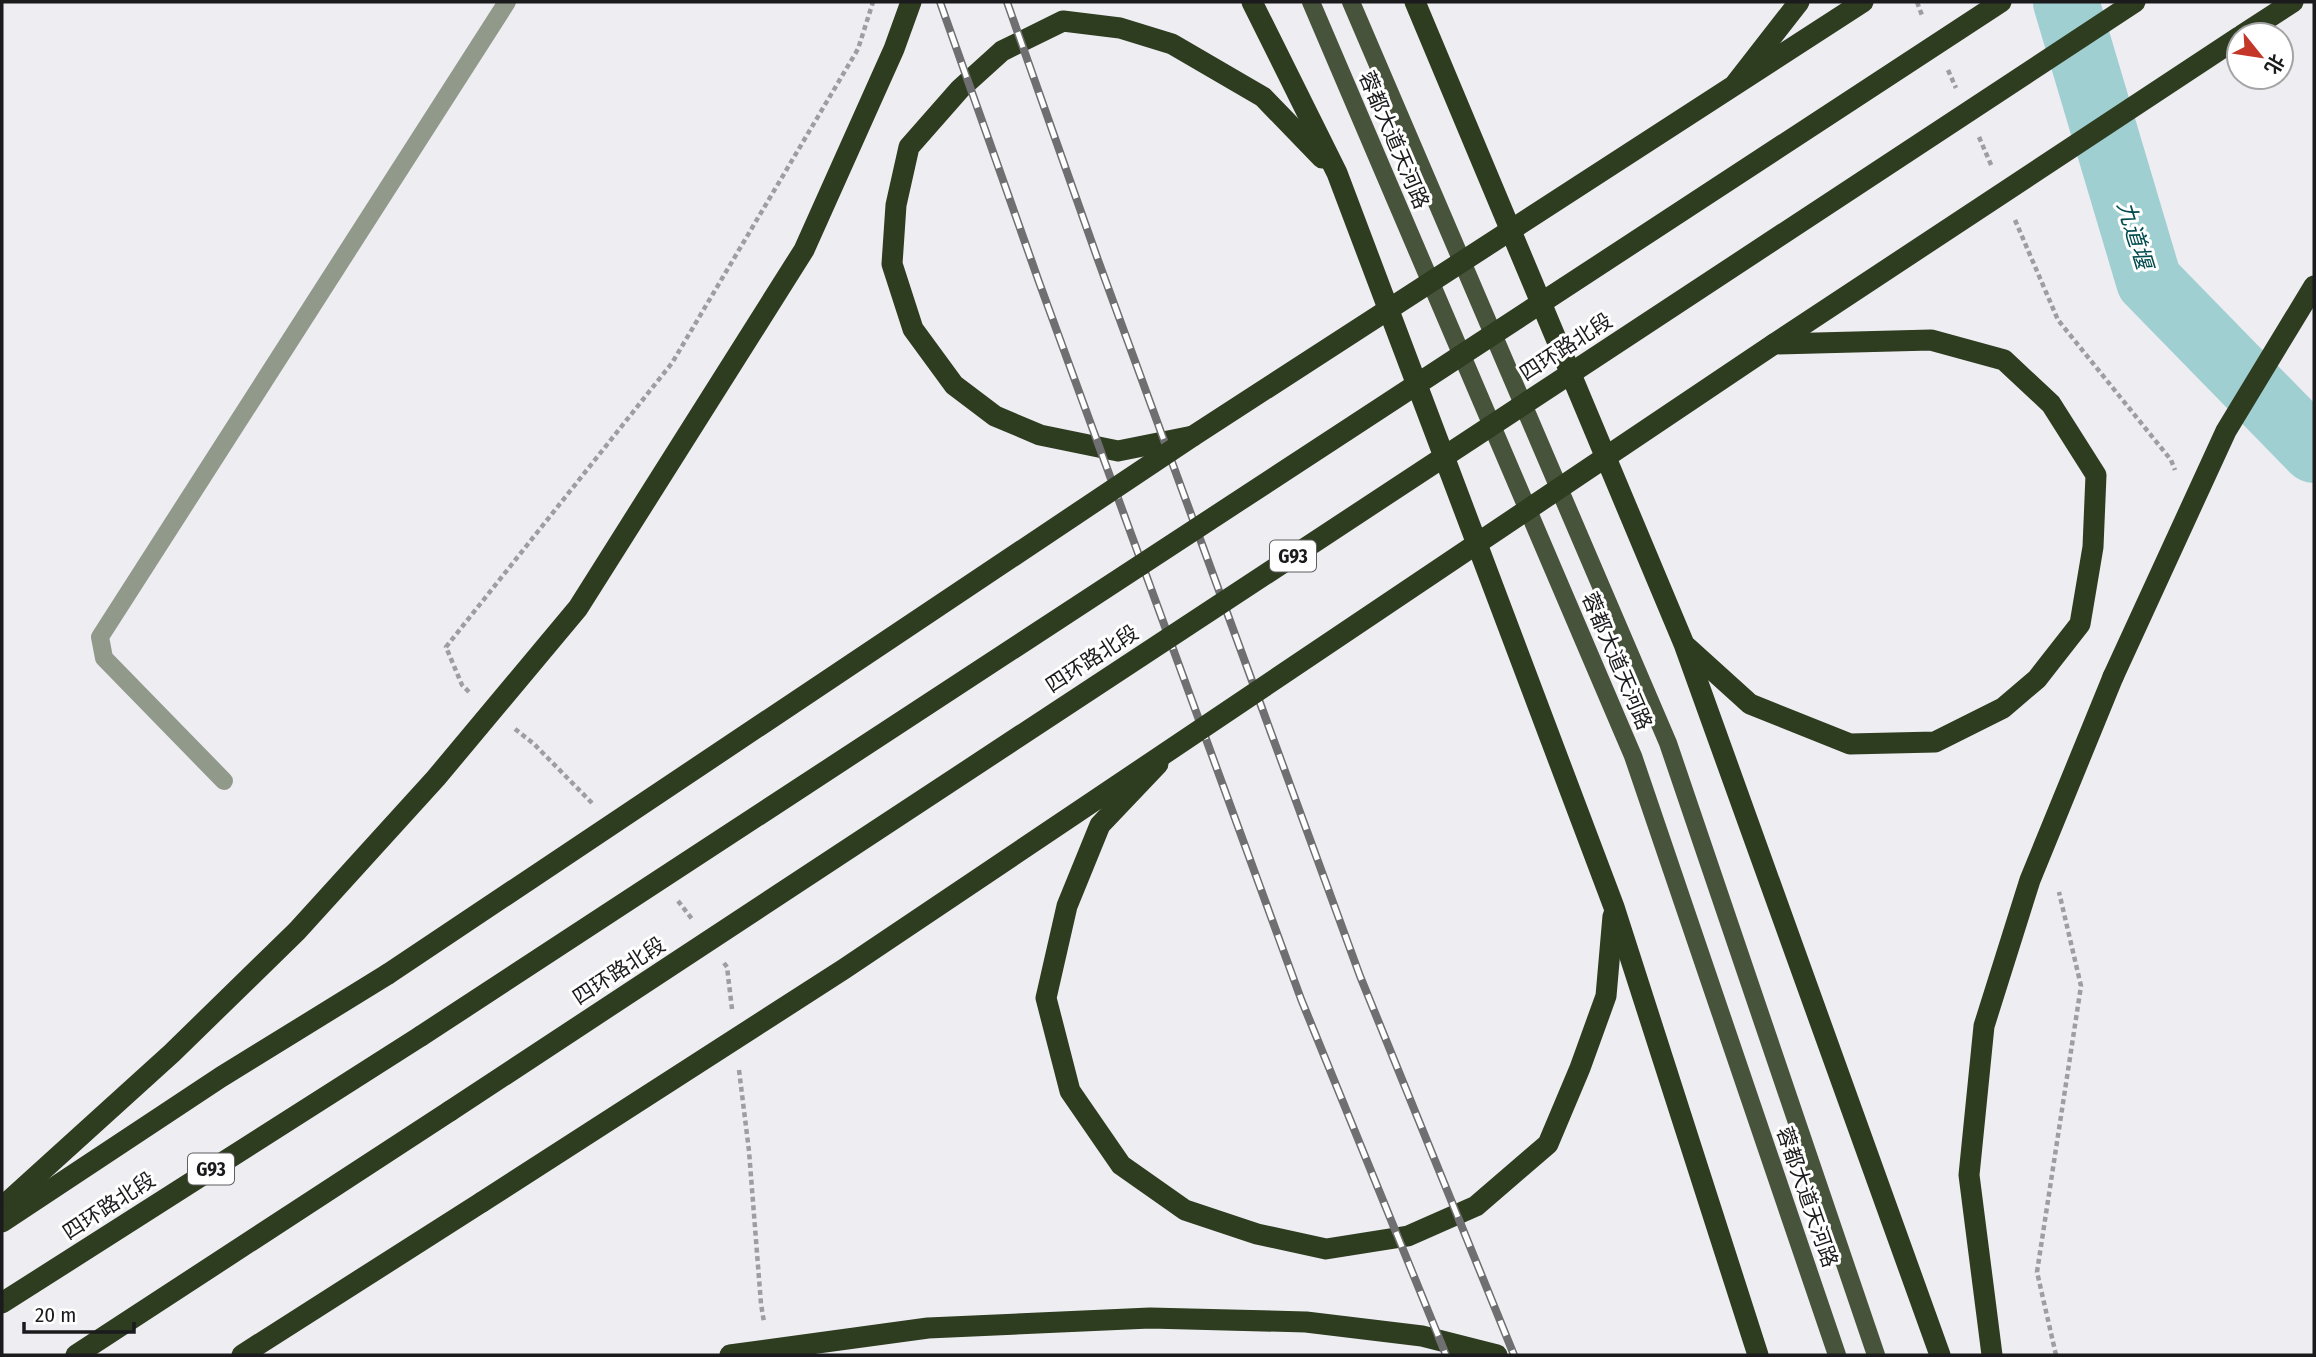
<svg xmlns="http://www.w3.org/2000/svg" width="2316" height="1357" font-family="'Fira Sans Condensed','Noto Sans SC',sans-serif">
	<style>
		.lines { fill: none; stroke-linecap: round; stroke-linejoin: round }
		.river { stroke: #a0cfd1; stroke-width: 66 }
		.path { stroke: #9e9ea2; stroke-width: 4.5; stroke-dasharray: 5 3.5; stroke-linecap: butt }
		.street { stroke: #91998b; stroke-width: 18 }
		.primary { stroke: #47543b; stroke-width: 18 }
		.highway { stroke: #2e3c20; stroke-width: 21 }
		.rail-casing { stroke: #6f6f72; stroke-width: 8 }
		.rail { stroke: #fff; stroke-width: 5; stroke-dasharray: 16; stroke-linecap: butt }
		.highway-bridge { stroke: #2e3c20; stroke-width: 21 }
		.labels { text-anchor: middle; stroke-width: 6; stroke-linejoin: round; paint-order: stroke }
		.shield { fill: #fff; stroke: #5f5f61; stroke-width: 2 }
		.shield-label { font-size: 19px; font-weight: bold; fill: #1b1b1d }
		.street-label { font-size: 21px; fill: #1b1b1d; stroke: #fff }
		.water-label { font-size: 23px; font-style: italic; fill: #014b4e; stroke: #fff }
	</style>
	<rect width="100%" height="100%" fill="#ededf2"/>
	<g class="lines">
		<path class="river" d="M 2066,2 L 2149,281 L 2314,450"/>
		<g class="path">
			<path d="M 1917,2 L 1923,18"/>
			<path d="M 1948,70 L 1956,88"/>
			<path d="M 1979,137 L 1992,167"/>
			<path d="M 2015,220 L 2058,320 L 2171,460 L 2175,470"/>
			<path d="M 469,692 L 462,685 L 446,647 L 672,363 L 858,49 L 873,2"/>
			<path d="M 515,729 L 534,744 L 592,803"/>
			<path d="M 678,901 L 692,919"/>
			<path d="M 724,963 L 727,967 L 732,1009"/>
			<path d="M 739,1070 L 749,1151 L 761,1304 L 764,1322"/>
			<path d="M 2056,1355 L 2037,1272 L 2081,986 L 2059,892"/>
		</g>
		<path class="street" d="M 224,781 L 104,658 L 100,637 L 507,2"/>
		<g class="primary">
			<path d="M 1311,2 L 1633,756 L 1837,1355"/>
			<path d="M 1351,2 L 1668,743 L 1876,1355"/>
		</g>
		<g class="highway">
			<path d="M 1252,2 L 1337,173 L 1614,907 L 1758,1355"/>
			<path d="M 1415,2 L 1684,644 L 1940,1355"/>
			<path d="M 2242,35 L 2293,2"/>
			<path d="M 1736,83 L 1799,2"/>
			<path d="M 1193,436 L 1118,451 L 1040,435 L 995,416 L 954,385 L 913,329 L 892,264 L 896,205 L 909,147 L 960,89 L 1002,51 L 1063,21 L 1120,28 L 1172,44 L 1263,97 L 1322,158"/>
			<path d="M 1687,647 L 1750,704 L 1850,744 L 1935,742 L 2003,708 L 2037,679 L 2080,624 L 2093,547 L 2096,475 L 2051,404 L 2004,360 L 1931,340 L 1774,344"/>
			<path d="M 1158,764 L 1100,825 L 1067,906 L 1046,998 L 1070,1091 L 1121,1165 L 1185,1210 L 1257,1234 L 1326,1249 L 1408,1236 L 1476,1206 L 1548,1144 L 1580,1068 L 1606,996 L 1613,916"/>
			<path d="M 2,1207 L 172,1053 L 297,931 L 436,778 L 578,608 L 804,250 L 894,49 L 911,2"/>
			<path d="M 2,1222 L 221,1077 L 388,974"/>
			<path d="M 2,1303 L 421,1036"/>
			<path d="M 76,1355 L 450,1111"/>
			<path d="M 242,1355 L 482,1202"/>
			<path d="M 730,1355 L 928,1328 L 1150,1318 L 1306,1322 L 1422,1336 L 1497,1355"/>
			<path d="M 1992,1355 L 1969,1175 L 1984,1026 L 2030,880 L 2113,677"/>
		</g>
		<defs>
			<g id="rail">
				<path d="M 940,2 L 1039,282 L 1301,999 L 1446,1355"/>
				<path d="M 1007,2 L 1098,260 L 1360,976 L 1514,1355"/>
			</g>
		</defs>
		<use href="#rail" class="rail-casing"/>
		<use href="#rail" class="rail"/>
		<g class="highway-bridge">
			<path d="M 2113,677 L 2226,431 L 2314,286"/>
			<path d="M 388,974 L 1193,436 L 1863,2"/>
			<path d="M 421,1036 L 2001,2"/>
			<path d="M 450,1111 L 2135,2"/>
			<path d="M 482,1202 L 844,969 L 1774,344 L 2239,37"/>
		</g>
	</g>
	<g class="labels">
		<g class="shield">
			<rect x="1270" y="540.5" width="46" height="31" rx="5"/>
			<rect x="188" y="1153.5" width="46" height="31" rx="5"/>
		</g>
		<g class="shield-label">
			<text x="1293" y="563">G93</text>
			<text x="211" y="1176">G93</text>
		</g>
		<g class="street-label">
			<text transform="translate(1394 140) rotate(67)" y="7">蓉都大道天河路</text>
			<text transform="translate(1566 347) rotate(-33)" y="7">四环路北段</text>
			<text transform="translate(1092 659) rotate(-33)" y="7">四环路北段</text>
			<text transform="translate(1617 661) rotate(67)" y="7">蓉都大道天河路</text>
			<text transform="translate(619 971) rotate(-33)" y="7">四环路北段</text>
			<text transform="translate(1807 1197) rotate(71)" y="7">蓉都大道天河路</text>
			<text transform="translate(109 1206) rotate(-33)" y="7">四环路北段</text>
		</g>
		<g class="water-label">
			<text transform="translate(2135 235) rotate(73)" y="8">九道堰</text>
		</g>
	</g>
	<rect width="2316" height="1357" fill="none" stroke="#1b1b1d" stroke-width="7"/>
	<g transform="translate(2260 56) rotate(120)"><circle r="33" fill="#ffffff" stroke="#a4a4a5" stroke-width="2"/>
	<path d="M0-5L12 26L0 18L-12 26Z" fill="#c33628"/>
	<text y="-10" font-size="19" font-weight="bold" text-anchor="middle" fill="#1b1b1d">北</text>
	</g>
	<path d="M24 1322v10h110v-10" fill="none" stroke="#1b1b1d" stroke-width="3.5"/>
	<text x="35" y="1322" font-size="21" fill="#1b1b1d" stroke="#ffffff" stroke-width="5" paint-order="stroke">20 m</text>
</svg>
